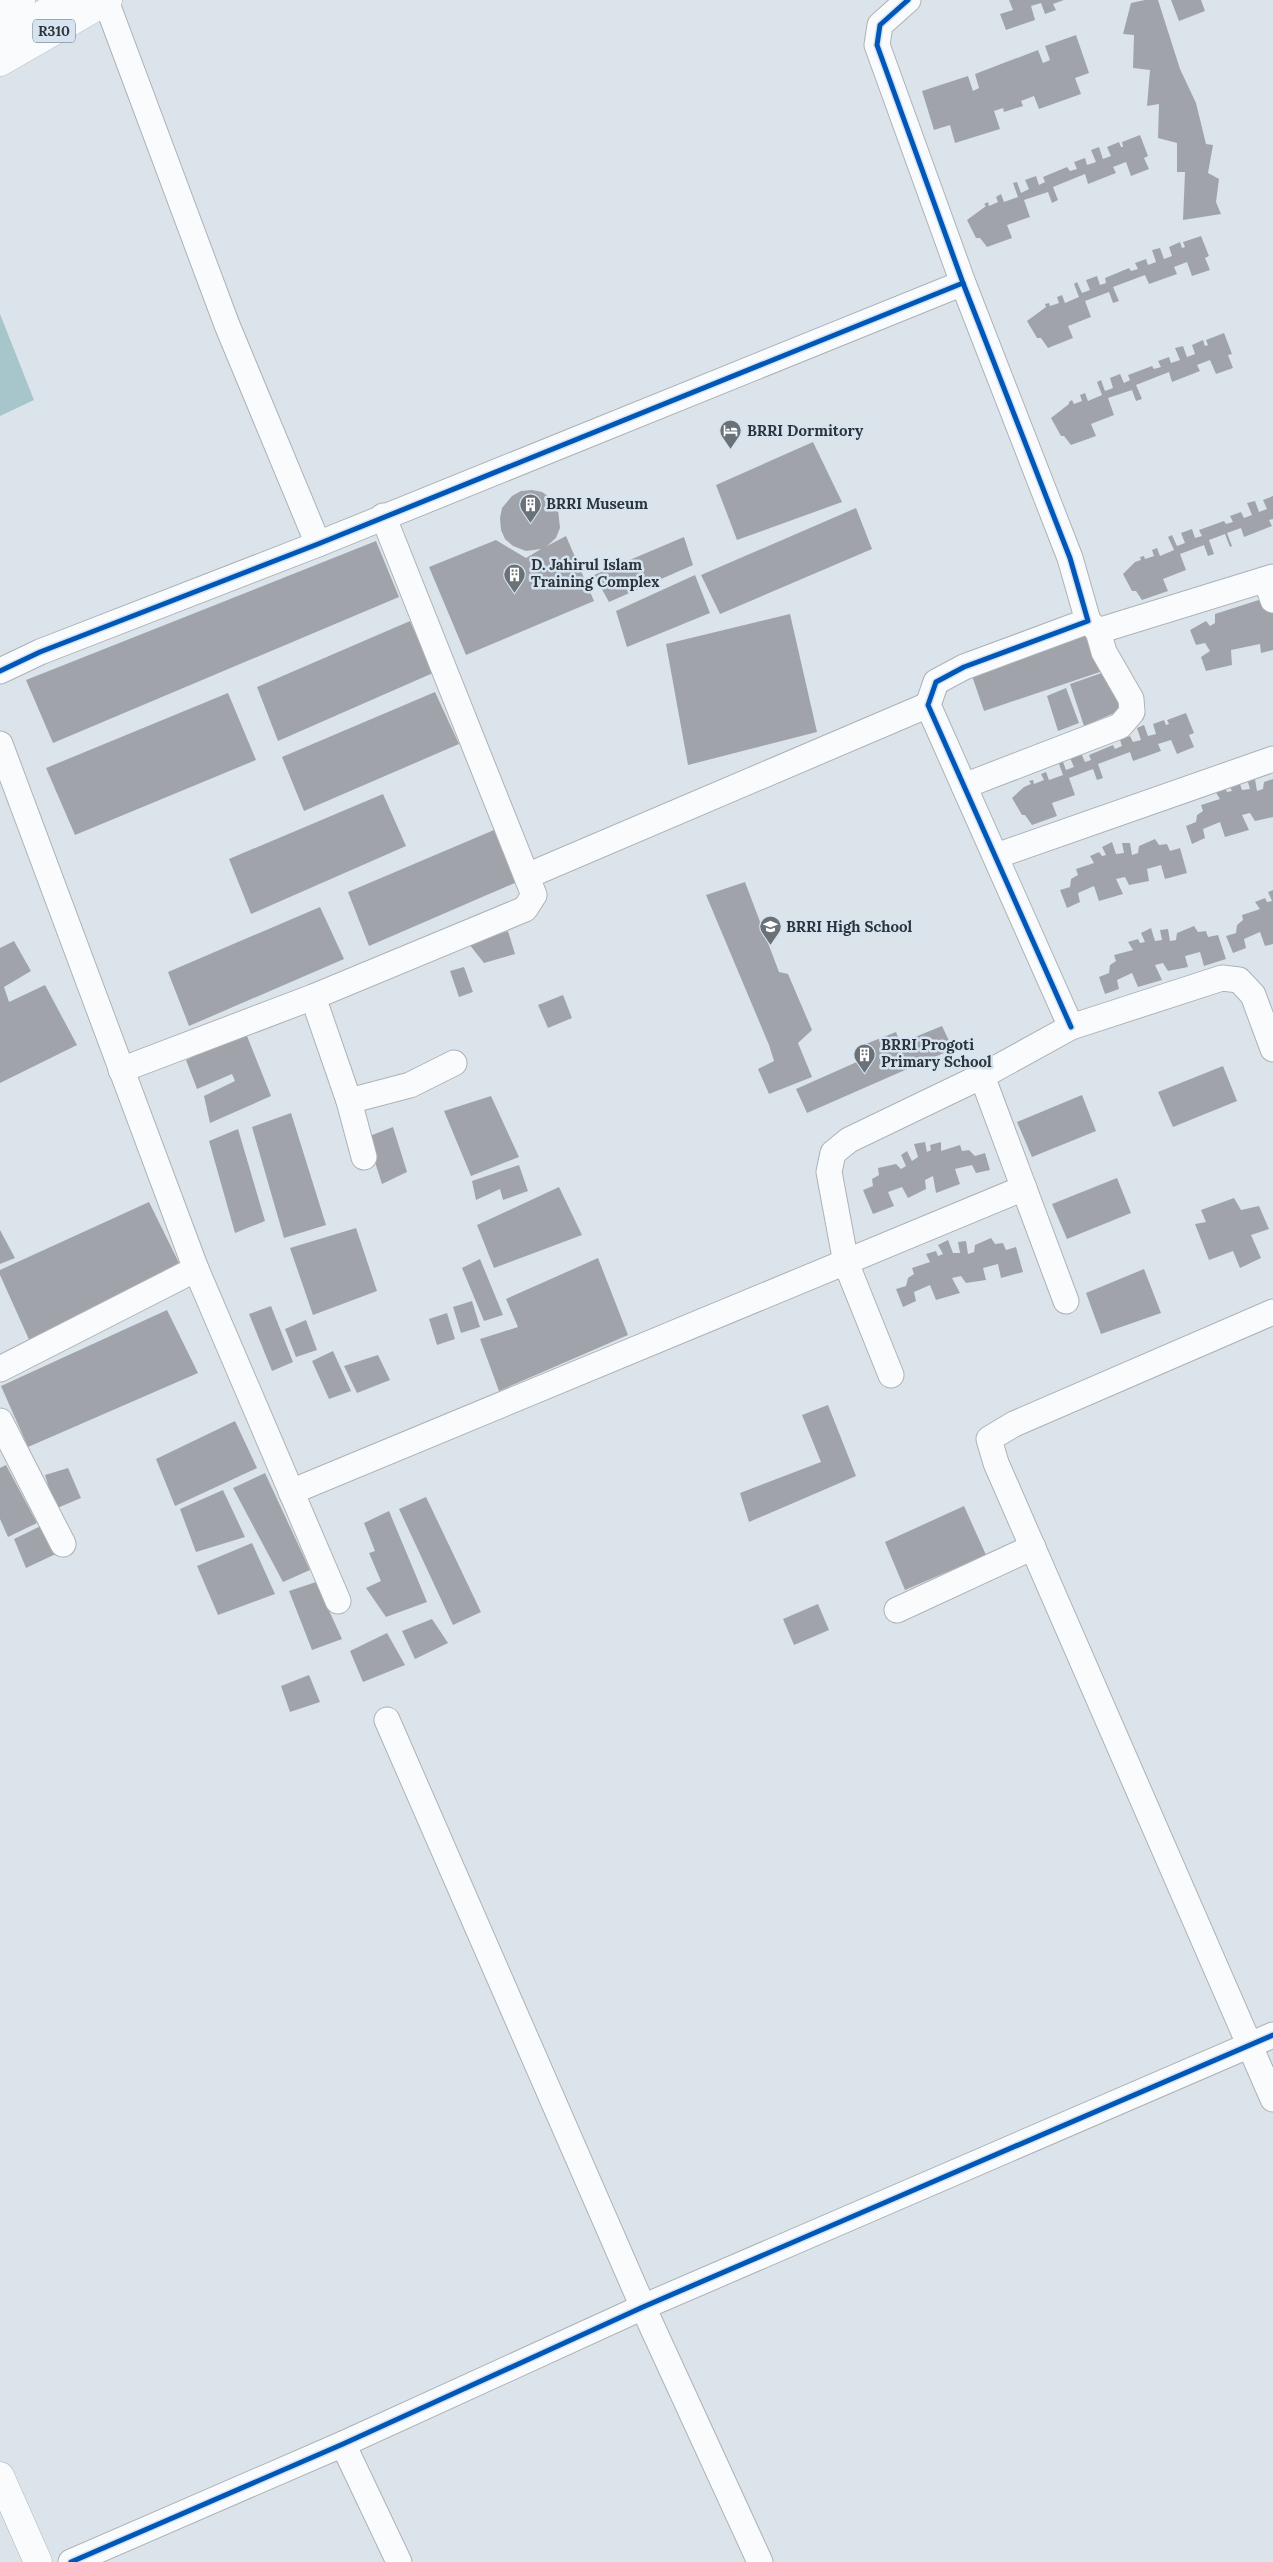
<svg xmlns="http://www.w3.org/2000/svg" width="1273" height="2562" font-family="Lora,serif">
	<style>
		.water { fill: #a6c6cc }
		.building { fill: #a0a4aa }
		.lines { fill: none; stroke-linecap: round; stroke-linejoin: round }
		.street-casing { stroke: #adb2b8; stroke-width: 27 }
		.secondary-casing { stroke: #adb2b8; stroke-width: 29 }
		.primary-casing { stroke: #adb2b8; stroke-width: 29 }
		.street { stroke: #fafbfc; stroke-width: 25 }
		.secondary { stroke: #fafbfc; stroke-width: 28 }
		.primary { stroke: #fafbfc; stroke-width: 28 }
		.cycleway-casing { stroke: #d6e4f1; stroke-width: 8 }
		.cycleway { stroke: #0057b8; stroke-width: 5 }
		.labels { text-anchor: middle; stroke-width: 5; stroke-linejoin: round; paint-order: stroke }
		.shield { fill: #d6e4f1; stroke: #606870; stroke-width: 1 }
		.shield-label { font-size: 14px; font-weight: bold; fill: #2d3338 }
		.poi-label { font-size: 15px; font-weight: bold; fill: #2d3338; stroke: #d6e4f1; text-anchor: start }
	</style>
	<rect width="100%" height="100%" fill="#dce4eb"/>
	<path class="water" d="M 0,314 L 34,400 L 0,416 Z"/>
	<g class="building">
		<path d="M 1009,0 L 1064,0 L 1053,4 L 1056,10 L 1045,14 L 1041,3 L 1031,6 L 1035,20 L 1006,30 L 1000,14 L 1013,10 Z"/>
		<path d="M 1145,0 L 1158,0 L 1180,69 L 1196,103 L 1206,144 L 1213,145 L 1208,173 L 1219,179 L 1216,202 L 1221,214 L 1183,220 L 1185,172 L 1177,172 L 1177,143 L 1158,138 L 1159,104 L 1147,106 L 1150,70 L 1133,68 L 1134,35 L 1123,34 L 1131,3 Z"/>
		<path d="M 1171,0 L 1201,0 L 1205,11 L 1179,21 Z"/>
		<path d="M 1076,35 L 1089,73 L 1075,78 L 1081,94 L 1039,109 L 1034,96 L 1021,101 L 1023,106 L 1004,112 L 1003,108 L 994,111 L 1000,129 L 955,143 L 950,125 L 934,130 L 922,91 L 968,76 L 973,91 L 979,88 L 975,74 L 1038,50 L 1043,63 L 1050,60 L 1045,46 Z"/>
		<path d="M 1140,135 L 1148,156 L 1144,158 L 1149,169 L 1131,176 L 1126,162 L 1113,167 L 1116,173 L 1088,184 L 1085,174 L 1053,187 L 1058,200 L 1052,203 L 1048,192 L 1024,200 L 1030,217 L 1007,225 L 1012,238 L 987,247 L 980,238 L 976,238 L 967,220 L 986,206 L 984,204 L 988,202 L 989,206 L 998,202 L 996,197 L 1001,194 L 1004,202 L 1018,197 L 1013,183 L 1017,182 L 1021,193 L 1029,189 L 1025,180 L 1036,176 L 1039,185 L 1045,182 L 1043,177 L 1067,167 L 1070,171 L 1077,169 L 1074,162 L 1085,158 L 1087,165 L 1096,162 L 1091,150 L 1099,147 L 1103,159 L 1111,156 L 1107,147 L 1119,142 L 1121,147 L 1123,147 L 1122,142 Z"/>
		<path d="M 1201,236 L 1209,256 L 1205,258 L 1210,270 L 1192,276 L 1187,262 L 1174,267 L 1177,274 L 1149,284 L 1145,275 L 1113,287 L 1119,301 L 1113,303 L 1109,292 L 1085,301 L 1091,317 L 1068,326 L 1073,338 L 1048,348 L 1041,338 L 1037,338 L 1027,321 L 1046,307 L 1045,304 L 1049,303 L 1050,306 L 1059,303 L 1057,297 L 1062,295 L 1065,303 L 1079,297 L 1074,284 L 1077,282 L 1082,293 L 1090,290 L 1086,280 L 1097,276 L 1100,285 L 1106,283 L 1105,278 L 1129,268 L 1131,271 L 1138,269 L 1135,263 L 1146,259 L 1148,265 L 1156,262 L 1152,250 L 1160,248 L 1164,259 L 1172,256 L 1169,247 L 1180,242 L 1182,248 L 1185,247 L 1183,242 Z"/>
		<path d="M 1224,333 L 1232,354 L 1228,355 L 1233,368 L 1216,374 L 1210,360 L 1197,365 L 1200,371 L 1172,382 L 1169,372 L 1136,385 L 1142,399 L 1136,401 L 1132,390 L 1108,398 L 1114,415 L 1091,424 L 1096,436 L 1071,445 L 1064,436 L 1061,436 L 1051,418 L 1069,404 L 1069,402 L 1072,400 L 1074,404 L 1082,401 L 1080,395 L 1085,393 L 1088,401 L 1102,395 L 1097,382 L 1101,380 L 1105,391 L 1113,388 L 1110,378 L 1120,374 L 1124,383 L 1130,380 L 1128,375 L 1152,366 L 1154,369 L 1161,367 L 1158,361 L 1169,357 L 1171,363 L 1180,360 L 1175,348 L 1183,346 L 1187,357 L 1195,354 L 1192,345 L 1203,340 L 1205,346 L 1208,345 L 1206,340 Z"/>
		<path d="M 813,442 L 842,502 L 737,540 L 716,485 Z"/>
		<path d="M 532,490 L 542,492 L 551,498 L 558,509 L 560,528 L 556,538 L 547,546 L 566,536 L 594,601 L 466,655 L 429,567 L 496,540 L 526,558 L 541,549 L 526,551 L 513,546 L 505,539 L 501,530 L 500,518 L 502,508 L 512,496 L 521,491 Z"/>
		<path d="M 1273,496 L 1273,519 L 1269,520 L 1272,526 L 1244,537 L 1241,528 L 1227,533 L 1232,546 L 1230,547 L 1225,534 L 1209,540 L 1214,554 L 1208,556 L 1204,545 L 1180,554 L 1186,570 L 1163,579 L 1168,591 L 1142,600 L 1136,591 L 1132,591 L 1123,574 L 1135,562 L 1141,560 L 1140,557 L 1144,556 L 1145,559 L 1154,556 L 1152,550 L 1157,548 L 1160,556 L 1174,550 L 1168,537 L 1172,535 L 1177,546 L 1185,543 L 1181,533 L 1192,529 L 1195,538 L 1202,536 L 1199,530 L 1224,521 L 1226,524 L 1233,522 L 1230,516 L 1241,512 L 1244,518 L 1252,515 L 1247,503 L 1255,501 L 1259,512 L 1267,509 L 1263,500 Z"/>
		<path d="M 856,508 L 872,549 L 720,614 L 701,575 Z"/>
		<path d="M 684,537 L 693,565 L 609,602 L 594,575 Z"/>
		<path d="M 376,541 L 399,597 L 53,743 L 26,680 Z"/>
		<path d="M 695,575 L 710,613 L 627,647 L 616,611 Z"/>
		<path d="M 1268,597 L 1273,614 L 1273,650 L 1261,653 L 1260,644 L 1231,650 L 1232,665 L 1206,671 L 1201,657 L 1210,651 L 1205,643 L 1196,645 L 1190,630 L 1206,621 L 1210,626 L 1215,623 L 1215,614 Z"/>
		<path d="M 790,614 L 817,732 L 688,765 L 666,644 Z"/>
		<path d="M 410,621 L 433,673 L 278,741 L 257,687 Z"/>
		<path d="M 1085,628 L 1100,672 L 984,711 L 969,667 Z"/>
		<path d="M 1110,670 L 1126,708 L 1084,726 L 1070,684 Z"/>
		<path d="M 1066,688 L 1079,723 L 1058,731 L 1047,696 Z"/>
		<path d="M 435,692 L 459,744 L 304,811 L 282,757 Z"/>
		<path d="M 228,693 L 256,760 L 75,835 L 46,768 Z"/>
		<path d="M 1186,713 L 1194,733 L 1189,735 L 1194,747 L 1177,754 L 1171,740 L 1158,744 L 1161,751 L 1133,761 L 1130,752 L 1098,764 L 1103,778 L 1097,780 L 1093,769 L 1069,778 L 1075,795 L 1052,803 L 1057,816 L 1032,825 L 1025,815 L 1022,815 L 1012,798 L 1024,787 L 1031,784 L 1029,781 L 1033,780 L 1034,784 L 1044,780 L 1041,774 L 1046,772 L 1049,780 L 1063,775 L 1058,761 L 1062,759 L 1066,770 L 1074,767 L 1070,758 L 1081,753 L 1085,762 L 1091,760 L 1089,755 L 1113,745 L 1115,749 L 1122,746 L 1120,740 L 1130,736 L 1133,742 L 1141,740 L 1137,728 L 1144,725 L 1148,736 L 1156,734 L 1153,724 L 1164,720 L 1166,725 L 1169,724 L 1167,720 Z"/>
		<path d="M 1238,778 L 1242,790 L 1250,789 L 1247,779 L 1255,779 L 1257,791 L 1263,789 L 1264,782 L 1273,779 L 1273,817 L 1255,821 L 1250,813 L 1242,815 L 1249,830 L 1225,837 L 1220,822 L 1203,829 L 1205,838 L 1192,844 L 1186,826 L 1196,822 L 1197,815 L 1203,811 L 1201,805 L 1220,799 L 1215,791 L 1225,788 L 1227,792 L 1232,791 L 1228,783 Z"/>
		<path d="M 383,794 L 406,846 L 251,914 L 229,859 Z"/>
		<path d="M 501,827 L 524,879 L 369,946 L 348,892 Z"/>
		<path d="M 1155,839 L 1159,845 L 1167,844 L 1170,851 L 1180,848 L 1187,873 L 1165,879 L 1161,865 L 1147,869 L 1149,881 L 1129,885 L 1125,877 L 1116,879 L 1123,894 L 1099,901 L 1094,886 L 1078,893 L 1080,902 L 1067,908 L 1060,890 L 1070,887 L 1071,879 L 1078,875 L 1076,869 L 1094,863 L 1090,856 L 1099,852 L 1102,856 L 1106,855 L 1102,847 L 1112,842 L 1116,854 L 1124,853 L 1122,843 L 1130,843 L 1132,855 L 1138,853 L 1139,846 Z"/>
		<path d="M 745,882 L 779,972 L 788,974 L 812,1030 L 798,1043 L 812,1077 L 769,1094 L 758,1069 L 774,1061 L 769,1045 L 706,895 Z"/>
		<path d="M 1273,890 L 1273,944 L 1265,946 L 1260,932 L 1244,939 L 1246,948 L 1233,953 L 1226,936 L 1236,933 L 1237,925 L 1243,920 L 1242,915 L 1260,909 L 1255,902 L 1265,898 L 1267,902 L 1272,901 L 1268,892 Z"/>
		<path d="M 320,907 L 344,959 L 189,1026 L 168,972 Z"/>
		<path d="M 1194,926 L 1198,932 L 1206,931 L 1208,937 L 1218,935 L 1226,959 L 1204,966 L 1200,952 L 1185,956 L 1188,967 L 1168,971 L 1163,963 L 1155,965 L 1162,980 L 1138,987 L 1132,973 L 1117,980 L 1119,989 L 1105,994 L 1099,977 L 1109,973 L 1110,965 L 1116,961 L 1114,955 L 1133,950 L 1128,942 L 1138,939 L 1140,943 L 1145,942 L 1141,933 L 1151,928 L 1155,941 L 1162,940 L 1160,930 L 1168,929 L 1170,941 L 1176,940 L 1177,933 Z"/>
		<path d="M 508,931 L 515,954 L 484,963 L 469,944 Z"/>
		<path d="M 14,941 L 31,971 L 4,987 L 9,1002 L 45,985 L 77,1045 L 0,1083 L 0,948 Z"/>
		<path d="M 464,967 L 473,992 L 459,997 L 450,971 Z"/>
		<path d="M 563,995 L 572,1018 L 548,1028 L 538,1005 Z"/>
		<path d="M 942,1026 L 953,1049 L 807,1113 L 796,1089 L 868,1057 L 863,1045 L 896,1032 L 900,1043 Z"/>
		<path d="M 245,1031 L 271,1096 L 210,1123 L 204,1096 L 235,1081 L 232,1074 L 197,1089 L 186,1060 Z"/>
		<path d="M 1223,1066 L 1237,1101 L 1173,1127 L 1158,1092 Z"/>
		<path d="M 1082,1095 L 1096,1131 L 1032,1157 L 1017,1122 Z"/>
		<path d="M 491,1096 L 519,1157 L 471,1176 L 444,1111 Z"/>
		<path d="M 291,1113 L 326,1225 L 284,1238 L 252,1127 Z"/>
		<path d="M 393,1127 L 407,1172 L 382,1184 L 367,1137 Z"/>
		<path d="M 238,1129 L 265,1221 L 235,1233 L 209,1141 Z"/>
		<path d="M 925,1142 L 927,1152 L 931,1150 L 930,1145 L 941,1142 L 941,1151 L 960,1145 L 962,1151 L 969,1150 L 975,1156 L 985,1153 L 990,1170 L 976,1173 L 972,1165 L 955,1169 L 960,1184 L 936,1193 L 933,1176 L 925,1180 L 926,1189 L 908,1198 L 902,1187 L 888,1192 L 894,1206 L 873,1214 L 863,1190 L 873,1186 L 872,1179 L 879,1175 L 878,1168 L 896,1164 L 901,1169 L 906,1166 L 901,1155 L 907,1151 L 912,1161 L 918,1157 L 914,1144 Z"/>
		<path d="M 519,1165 L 528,1191 L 503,1200 L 500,1189 L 476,1200 L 472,1181 Z"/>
		<path d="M 1117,1178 L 1131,1213 L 1067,1239 L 1052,1204 Z"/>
		<path d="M 559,1187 L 582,1235 L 494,1268 L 477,1225 Z"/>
		<path d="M 1234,1198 L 1241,1210 L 1259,1206 L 1269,1229 L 1251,1235 L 1261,1258 L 1240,1268 L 1233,1251 L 1209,1260 L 1195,1224 L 1206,1222 L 1201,1210 Z"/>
		<path d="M 149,1202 L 182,1269 L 31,1344 L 0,1275 L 0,1270 Z"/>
		<path d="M 356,1228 L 377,1291 L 313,1315 L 290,1248 Z"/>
		<path d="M 0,1230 L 15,1258 L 0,1264 Z"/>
		<path d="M 991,1238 L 995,1244 L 1003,1243 L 1006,1250 L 1016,1247 L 1023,1272 L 1001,1278 L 998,1264 L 983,1268 L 986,1280 L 966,1283 L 961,1276 L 952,1278 L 960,1293 L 936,1300 L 930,1285 L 914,1292 L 916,1301 L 903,1307 L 896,1289 L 906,1286 L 908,1278 L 914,1274 L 912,1268 L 930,1262 L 926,1254 L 936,1251 L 938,1256 L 943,1254 L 938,1245 L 948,1240 L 953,1253 L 960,1253 L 958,1242 L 966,1241 L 968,1254 L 974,1252 L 975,1245 Z"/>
		<path d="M 598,1258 L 628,1335 L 499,1391 L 480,1339 L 518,1327 L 506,1299 Z"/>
		<path d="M 480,1259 L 503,1315 L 484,1321 L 462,1268 Z"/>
		<path d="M 1144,1269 L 1161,1313 L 1101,1334 L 1086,1293 Z"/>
		<path d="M 472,1301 L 480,1327 L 461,1333 L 453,1307 Z"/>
		<path d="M 271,1306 L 293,1362 L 272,1371 L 249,1314 Z"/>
		<path d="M 167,1310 L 198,1373 L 28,1447 L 1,1386 Z"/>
		<path d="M 447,1313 L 455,1339 L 437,1345 L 429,1319 Z"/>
		<path d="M 306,1320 L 317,1350 L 296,1357 L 285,1329 Z"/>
		<path d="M 333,1351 L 351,1391 L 329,1399 L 312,1361 Z"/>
		<path d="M 378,1355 L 390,1380 L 357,1393 L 344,1366 Z"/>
		<path d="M 828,1405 L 856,1476 L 749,1522 L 740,1493 L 821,1462 L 802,1415 Z"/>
		<path d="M 235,1421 L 257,1468 L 175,1506 L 156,1459 Z"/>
		<path d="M 6,1465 L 37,1523 L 8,1537 L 0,1519 L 0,1468 Z"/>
		<path d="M 68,1468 L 81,1498 L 55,1509 L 45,1475 Z"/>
		<path d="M 265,1473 L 310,1570 L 283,1582 L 233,1488 Z"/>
		<path d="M 223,1490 L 245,1537 L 196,1552 L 180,1509 Z"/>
		<path d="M 426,1497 L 481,1612 L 453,1625 L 399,1509 Z"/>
		<path d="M 964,1506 L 986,1555 L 905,1590 L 885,1542 Z"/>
		<path d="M 389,1511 L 427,1602 L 386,1617 L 366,1588 L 381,1581 L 369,1553 L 375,1551 L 364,1523 Z"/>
		<path d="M 47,1523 L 62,1551 L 26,1568 L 14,1539 Z"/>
		<path d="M 252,1543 L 275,1594 L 218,1615 L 197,1566 Z"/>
		<path d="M 316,1582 L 342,1639 L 312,1650 L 289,1591 Z"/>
		<path d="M 818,1604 L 829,1630 L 794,1645 L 783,1619 Z"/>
		<path d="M 432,1619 L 448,1643 L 415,1659 L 402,1631 Z"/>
		<path d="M 387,1633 L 405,1665 L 363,1682 L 350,1651 Z"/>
		<path d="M 309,1675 L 320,1702 L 290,1712 L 281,1686 Z"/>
	</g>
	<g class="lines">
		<defs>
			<g id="street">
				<path d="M 908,0 L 880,25 L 877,45 L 963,283 L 1070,558 L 1088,621 L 964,667 L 936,682 L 928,705 L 1071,1027"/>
				<path d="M 106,1 L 227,325 L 318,544"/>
				<path d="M 1266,580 L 1273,600"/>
				<path d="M 1088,621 L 1098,631 L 1273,577"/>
				<path d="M 0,671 L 40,652 L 318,544 L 963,283"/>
				<path d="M 0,744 L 196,1269 L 338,1601"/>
				<path d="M 964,786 L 1120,726 L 1132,712 L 1131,699 L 1104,652 L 1098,631"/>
				<path d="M 996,856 L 1273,759"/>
				<path d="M 527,876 L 928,705"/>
				<path d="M 313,997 L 349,1101 L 364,1157"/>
				<path d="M 121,1070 L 313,997 L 525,909 L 534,895 L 383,516"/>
				<path d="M 982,1076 L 1066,1301"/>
				<path d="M 349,1101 L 410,1085 L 454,1063"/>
				<path d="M 1273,1312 L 1014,1424 L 989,1439 L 996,1463 L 1273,2099"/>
				<path d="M 0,1369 L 196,1269"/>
				<path d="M 891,1375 L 846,1263 L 829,1172 L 833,1153 L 849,1140 L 982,1076 L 1071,1027 L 1222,978 L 1239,980 L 1253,995 L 1273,1049"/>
				<path d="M 0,1421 L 63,1544"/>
				<path d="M 291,1492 L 1024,1188"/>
				<path d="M 897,1610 L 1033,1547"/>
				<path d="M 387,1720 L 643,2307 L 760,2562"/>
				<path d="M 343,2444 L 399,2562"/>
				<path d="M 71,2562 L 343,2444 L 643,2307 L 1273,2035"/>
			</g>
			<path id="secondary" d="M 0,2476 L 38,2562"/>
			<g id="primary">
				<path d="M 0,12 L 21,0"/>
				<path d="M 0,39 L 67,0"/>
				<path d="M 0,62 L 108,0"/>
			</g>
		</defs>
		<use href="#street" class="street-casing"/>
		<use href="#secondary" class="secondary-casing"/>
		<use href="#primary" class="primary-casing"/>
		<use href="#street" class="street"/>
		<use href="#secondary" class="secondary"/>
		<use href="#primary" class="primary"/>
		<defs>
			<g id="cycleway">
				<path d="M 908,0 L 880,25 L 877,45 L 963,283 L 1070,558 L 1088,621 L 964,667 L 936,682 L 928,705 L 1071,1027"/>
				<path d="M 0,671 L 40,652 L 318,544 L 963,283"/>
				<path d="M 71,2562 L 343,2444 L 643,2307 L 1273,2035"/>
			</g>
		</defs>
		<use href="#cycleway" class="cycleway-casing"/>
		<use href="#cycleway" class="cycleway"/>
	</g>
	<defs>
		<symbol id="hotel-pin" viewBox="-11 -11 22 30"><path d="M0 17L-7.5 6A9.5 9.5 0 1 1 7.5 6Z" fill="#6a7177" stroke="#d6e4f1"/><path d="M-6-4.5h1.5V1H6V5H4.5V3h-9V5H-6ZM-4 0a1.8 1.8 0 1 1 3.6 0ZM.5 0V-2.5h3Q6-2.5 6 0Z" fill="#fff"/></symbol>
		<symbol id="building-pin" viewBox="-11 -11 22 30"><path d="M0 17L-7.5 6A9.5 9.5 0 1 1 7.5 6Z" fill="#6a7177" stroke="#d6e4f1"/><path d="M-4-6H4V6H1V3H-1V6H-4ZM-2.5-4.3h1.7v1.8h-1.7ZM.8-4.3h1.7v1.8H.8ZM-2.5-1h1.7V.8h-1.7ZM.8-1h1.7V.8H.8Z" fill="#fff"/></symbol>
		<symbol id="school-pin" viewBox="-11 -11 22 30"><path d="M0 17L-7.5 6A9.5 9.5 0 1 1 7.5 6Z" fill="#6a7177" stroke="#d6e4f1"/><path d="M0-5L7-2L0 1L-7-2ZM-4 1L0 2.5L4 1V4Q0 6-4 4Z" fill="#fff"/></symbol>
	</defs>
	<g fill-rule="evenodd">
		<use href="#hotel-pin" x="718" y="418" width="25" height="34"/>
		<use href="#building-pin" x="518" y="492" width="25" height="34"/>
		<use href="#building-pin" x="502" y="562" width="25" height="34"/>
		<use href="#school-pin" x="758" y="914" width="25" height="34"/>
		<use href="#building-pin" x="852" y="1042" width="25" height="34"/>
	</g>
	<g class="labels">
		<rect class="shield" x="33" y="19.5" width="42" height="23" rx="4"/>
		<g class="shield-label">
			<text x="54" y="36">R310</text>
		</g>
		<g class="poi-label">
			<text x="747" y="436">BRRI Dormitory</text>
			<text x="546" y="509">BRRI Museum</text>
			<text x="531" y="570">D. Jahirul Islam<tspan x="531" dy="17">Training Complex</tspan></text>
			<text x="786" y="932">BRRI High School</text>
			<text x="881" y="1050">BRRI Progoti<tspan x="881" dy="17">Primary School</tspan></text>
		</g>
	</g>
</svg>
